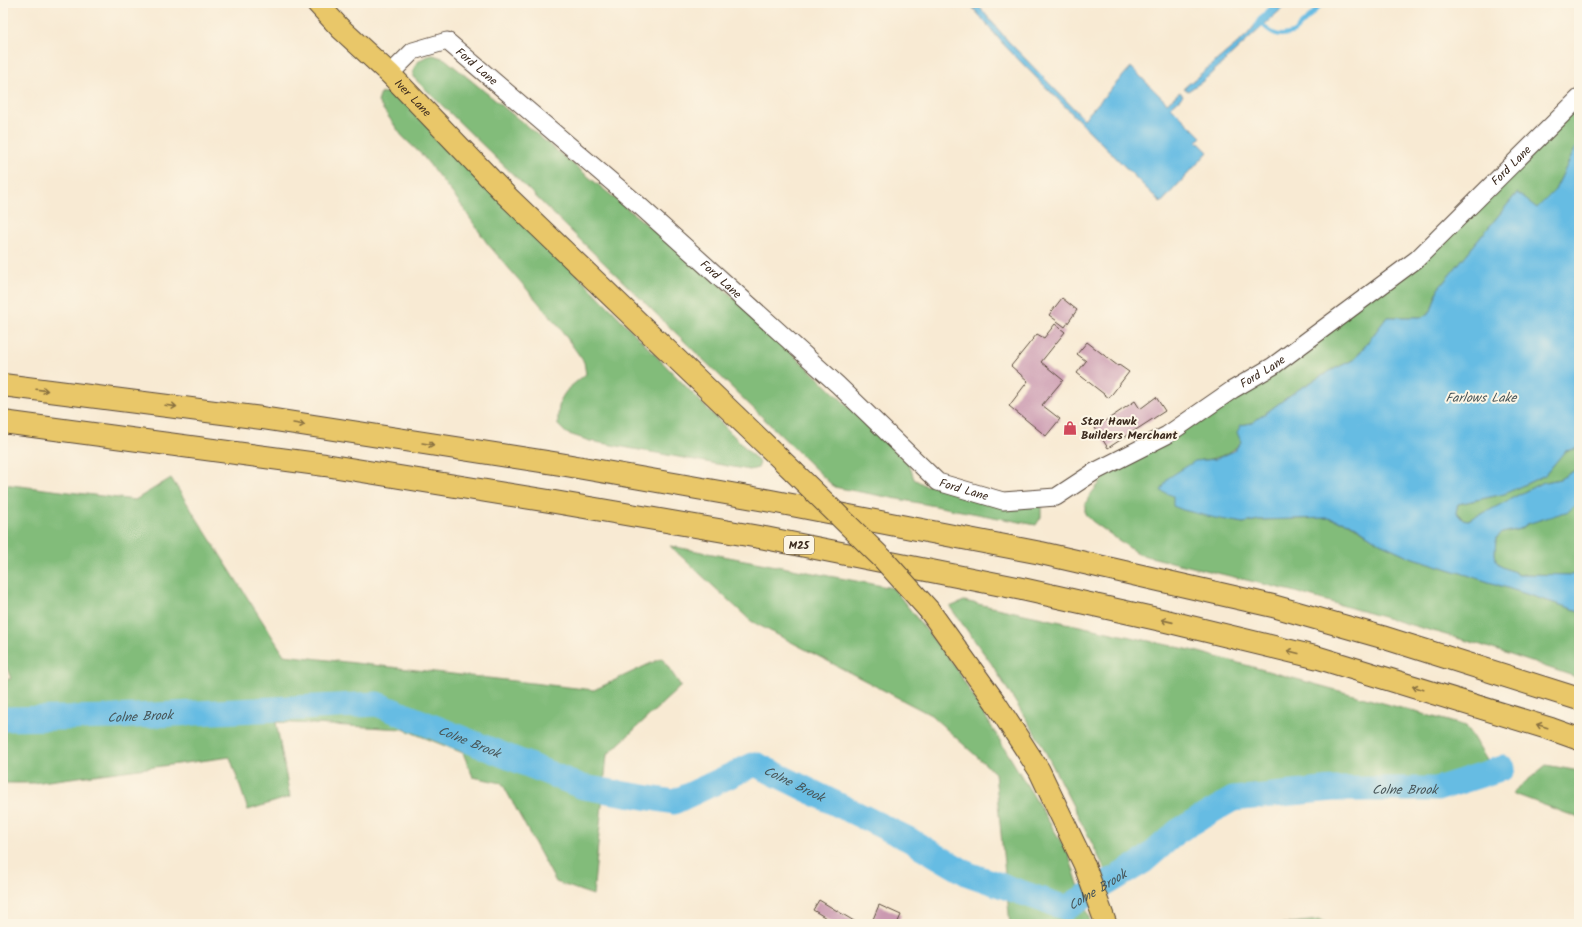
<svg xmlns="http://www.w3.org/2000/svg" width="1582" height="927" font-family="Kalam,sans-serif">
	<style>
		.forest { fill: #82bc7a; stroke: #5e734c }
		.water { fill: #66bce3; stroke: #507380 }
		.lines { fill: none; stroke-linecap: round; stroke-linejoin: round }
		.stream { stroke: #66bce3; stroke-width: 4 }
		.river { stroke: #66bce3; stroke-width: 25 }
		.building { fill: #ca99b0 }
		.minor-casing { stroke: #574739; stroke-width: 19 }
		.major-casing { stroke: #574739; stroke-width: 23 }
		.highway-casing { stroke: #574739; stroke-width: 24 }
		.minor { stroke: #fff; stroke-width: 17 }
		.major { stroke: #e9c769; stroke-width: 21 }
		.highway { stroke: #e9c769; stroke-width: 22 }
		.major-bridge-casing { stroke: #574739; stroke-width: 23; stroke-linecap: butt }
		.major-bridge { stroke: #e9c769; stroke-width: 21 }
		.oneway { stroke: #897140 }
		.labels { text-anchor: middle; stroke-width: 4; stroke-linejoin: round; paint-order: stroke }
		.shield { fill: #fcf5e5; stroke: #75675a; stroke-width: 1 }
		.shield-label { font-size: 11px; font-weight: bold; fill: #3b2a1e }
		.street-label { font-size: 12px; fill: #3b2a1e; stroke: #fcf5e5 }
		.poi-label { font-size: 12px; font-weight: bold; fill: #3b2a1e; stroke: #fcf5e5; text-anchor: start }
		.water-label { font-size: 13px; font-style: italic; fill: #485659; stroke: #fcf5e5 }
	</style>
	<rect width="100%" height="100%" fill="#fcf5e5"/>
	<filter id="ink" filterUnits="userSpaceOnUse"><feTurbulence type="fractalNoise" baseFrequency=".025" numOctaves="2"/><feDisplacementMap in="SourceGraphic" scale="8" xChannelSelector="R" yChannelSelector="G"/><feConvolveMatrix kernelMatrix="1 2 1 2 8 2 1 2 1" color-interpolation-filters="sRGB"/></filter>
	<filter id="wash" filterUnits="userSpaceOnUse"><feTurbulence type="fractalNoise" baseFrequency=".012" numOctaves="4" result="noise"/><feDisplacementMap in="SourceGraphic" scale="16" xChannelSelector="R" yChannelSelector="G"/><feGaussianBlur stdDeviation="0.9" result="paint"/><feColorMatrix in="noise" values="0 0 0 0 0 0 0 0 0 0 0 0 0 0 0 0 0 1.4 0 .05"/><feComposite in="paint" operator="in"/></filter>
	<g filter="url(#wash)">
		<rect width="100%" height="100%" fill="#f8ead3"/>
		<g class="forest">
			<path d="M 433,55 L 445,59 L 718,283 L 909,464 L 914,479 L 926,486 L 937,482 L 1041,503 L 1041,517 L 1036,525 L 834,487 L 413,77 C 412,64 421,57 433,55 Z"/>
			<path d="M 392,92 L 401,96 L 541,237 L 760,463 L 758,468 L 750,470 L 590,441 L 566,433 L 558,425 C 557,395 565,391 586,374 L 584,362 L 557,324 L 487,243 L 457,199 L 422,155 L 402,136 L 378,102 L 381,93 Z"/>
			<path d="M 1579,101 L 1579,141 L 1555,190 L 1537,208 L 1516,194 L 1438,289 L 1431,311 L 1423,317 L 1387,317 L 1355,359 L 1330,371 L 1296,391 L 1252,423 L 1241,425 L 1241,442 C 1229,457 1213,459 1195,461 L 1173,496 L 1183,510 L 1243,523 L 1259,520 L 1328,518 L 1349,523 L 1380,543 L 1408,556 L 1579,611 L 1579,678 L 1478,644 L 1288,590 L 1138,554 L 1092,521 L 1085,514 L 1085,505 L 1090,495 L 1107,474 L 1417,261 Z"/>
			<path d="M 1579,448 L 1579,468 L 1560,479 L 1541,483 L 1490,510 L 1468,520 L 1463,519 L 1456,512 L 1458,504 L 1504,494 L 1545,475 L 1565,451 Z"/>
			<path d="M 171,478 L 284,655 L 594,690 L 662,658 L 681,686 L 607,755 L 593,895 L 556,882 L 502,783 L 473,777 L 463,753 L 403,729 L 276,722 L 290,797 L 248,810 L 230,757 L 33,783 L 3,783 L 3,679 L 11,679 L 3,658 L 3,484 L 135,500 Z"/>
			<path d="M 1579,492 L 1579,575 L 1519,574 L 1500,566 L 1496,560 L 1495,553 L 1496,538 L 1502,533 L 1520,529 Z"/>
			<path d="M 670,546 L 893,588 L 956,668 L 1068,853 L 1091,924 L 1010,924 L 995,773 L 931,715 L 751,621 Z"/>
			<path d="M 964,601 L 1195,651 L 1466,726 L 1488,762 L 1461,779 L 1361,787 L 1252,785 L 1195,808 L 1141,856 L 1106,871 L 1041,743 L 991,663 L 950,607 Z"/>
			<path d="M 1546,765 L 1579,771 L 1579,818 L 1512,793 Z"/>
			<path d="M 1319,920 L 1330,924 L 1282,924 Z"/>
		</g>
		<g class="water">
			<path d="M 969,3 L 976,3 L 1008,41 L 1084,119 L 1131,67 L 1167,103 L 1180,92 L 1183,96 L 1171,107 L 1201,137 L 1197,141 L 1208,152 L 1161,203 L 1004,45 Z"/>
			<path d="M 1276,3 L 1288,3 L 1203,81 L 1188,91 L 1184,88 L 1247,35 L 1259,20 Z"/>
			<path d="M 1579,141 L 1579,448 L 1565,451 L 1545,475 L 1504,494 L 1458,504 L 1456,512 L 1462,519 L 1468,520 L 1490,510 L 1541,483 L 1560,479 L 1579,468 L 1579,492 L 1575,505 L 1569,511 L 1527,524 L 1520,529 L 1502,533 L 1496,538 L 1495,553 L 1496,560 L 1500,566 L 1519,574 L 1579,575 L 1579,611 L 1408,556 L 1380,543 L 1350,523 L 1328,518 L 1259,520 L 1243,523 L 1215,518 L 1183,510 L 1173,506 L 1173,496 L 1161,491 L 1168,478 L 1195,461 L 1216,459 L 1234,451 L 1241,442 L 1237,432 L 1241,425 L 1252,423 L 1296,391 L 1330,371 L 1355,359 L 1387,317 L 1423,317 L 1431,311 L 1438,289 L 1517,193 L 1537,208 L 1555,190 Z"/>
		</g>
		<g class="lines">
			<g class="stream">
				<path d="M 1260,22 C 1270,33 1279,39 1294,32 L 1323,3"/>
				<path d="M 1256,25 L 1259,20 L 1276,3"/>
			</g>
			<path class="river" id="s1" d="M 3,719 L 114,717 L 377,704 L 583,787 L 674,802 L 755,764 L 908,839 L 968,874 L 1066,908 L 1144,861 L 1178,831 L 1233,799 L 1333,789 L 1437,789 L 1503,768"/>
		</g>
		<g id="blocks">
			<g class="building">
				<path d="M 1062,298 L 1077,310 L 1065,327 L 1049,315 Z"/>
				<path d="M 1055,324 L 1065,332 L 1041,362 L 1063,380 L 1042,405 L 1060,419 L 1046,436 L 1009,406 L 1028,381 L 1011,366 L 1037,334 L 1044,338 Z"/>
				<path d="M 1087,342 L 1118,366 L 1119,365 L 1129,372 L 1109,398 L 1077,373 L 1086,361 L 1077,354 Z"/>
				<path d="M 1156,397 L 1165,411 L 1108,448 L 1095,428 L 1135,401 L 1140,409 Z"/>
				<path d="M 819,900 L 859,924 L 836,924 L 813,910 Z"/>
				<path d="M 879,905 L 901,915 L 897,924 L 871,924 Z"/>
			</g>
		</g>
	</g>
	<g filter="url(#ink)">
		<use href="#blocks" fill-opacity="0" stroke="#574739" stroke-width="1"/>
		<g class="lines">
			<defs>
				<g id="minor">
					<path id="s2" d="M 390,74 L 413,51 L 447,41 L 640,206 L 838,385 L 938,482 L 1003,501 L 1056,497 L 1094,472 L 1167,435 L 1232,390 L 1273,366 L 1417,259 L 1579,98"/>
				</g>
				<g id="major">
					<path id="s3" d="M 317,3 L 340,28 L 390,74 L 506,195 L 793,471"/>
					<path d="M 929,610 L 995,702 L 1039,770 L 1084,864 L 1106,924"/>
				</g>
				<g id="highway">
					<path d="M 3,385 L 262,418 L 560,464 L 771,501 L 1041,553 L 1273,606 L 1382,637 L 1579,699"/>
					<path d="M 3,422 L 325,465 L 549,501 L 765,538 L 1022,589 L 1166,621 L 1319,658 L 1551,729 L 1579,739"/>
				</g>
			</defs>
			<use href="#minor" class="minor-casing"/>
			<use href="#major" class="major-casing"/>
			<use href="#highway" class="highway-casing"/>
			<use href="#minor" class="minor"/>
			<use href="#major" class="major"/>
			<use href="#highway" class="highway"/>
			<defs>
				<path id="major-bridge" d="M 793,471 L 883,559 L 929,610"/>
			</defs>
			<use href="#major-bridge" class="major-bridge-casing"/>
			<use href="#major-bridge" class="major-bridge"/>
		</g>
		<defs><path id="oneway-shaft" d="M-6 0H5M1.5-3L5.5 0L1.5 3" fill="none" stroke-width="1.6" stroke-linecap="round" stroke-linejoin="round"/></defs>
		<g class="oneway">
			<use href="#oneway-shaft" transform="translate(42 390) rotate(7)"/>
			<use href="#oneway-shaft" transform="translate(171 406) rotate(7)"/>
			<use href="#oneway-shaft" transform="translate(299 424) rotate(9)"/>
			<use href="#oneway-shaft" transform="translate(428 444) rotate(9)"/>
			<use href="#oneway-shaft" transform="translate(1167 621) rotate(-167)"/>
			<use href="#oneway-shaft" transform="translate(1293 652) rotate(-166)"/>
			<use href="#oneway-shaft" transform="translate(1418 688) rotate(-163)"/>
			<use href="#oneway-shaft" transform="translate(1542 726) rotate(-163)"/>
		</g>
	</g>
	<defs>
		<symbol id="shop-bare" viewBox="-9 -9 18 18"><path d="M-5-2.5h2.3a2.7 3.5 0 0 1 5.4 0H5L5.5 6h-11ZM-1.5-2.5h3a1.5 2.3 0 0 0-3 0Z" fill="#d1495b" stroke="#fcf5e5" stroke-width="2.5" paint-order="stroke"/></symbol>
	</defs>
	<g fill-rule="evenodd">
		<use href="#shop-bare" x="1060" y="418" width="20" height="20"/>
	</g>
	<g class="labels">
		<rect class="shield" x="784" y="536" width="30" height="18" rx="3"/>
		<g class="shield-label">
			<text x="799" y="549">M25</text>
		</g>
		<g class="street-label">
			<text dy="4" stroke="none"><textPath href="#s2" startOffset="107">Ford Lane</textPath></text>
			<text dy="4" stroke="none"><textPath href="#s3" startOffset="135">Iver Lane</textPath></text>
			<text dy="4" stroke="none"><textPath href="#s2" startOffset="1415">Ford Lane</textPath></text>
			<text dy="4" stroke="none"><textPath href="#s2" startOffset="431">Ford Lane</textPath></text>
			<text dy="4" stroke="none"><textPath href="#s2" startOffset="1091">Ford Lane</textPath></text>
			<text dy="4" stroke="none"><textPath href="#s2" startOffset="755">Ford Lane</textPath></text>
		</g>
		<g class="poi-label">
			<text x="1081" y="425">Star Hawk<tspan x="1081" dy="14">Builders Merchant</tspan></text>
		</g>
		<g class="water-label">
			<text x="1481" y="402">Farlows Lake</text>
			<text dy="5" stroke="none"><textPath href="#s1" startOffset="137">Colne Brook</textPath></text>
			<text dy="5" stroke="none"><textPath href="#s1" startOffset="474">Colne Brook</textPath></text>
			<text dy="5" stroke="none"><textPath href="#s1" startOffset="822">Colne Brook</textPath></text>
			<text dy="5" stroke="none"><textPath href="#s1" startOffset="1494">Colne Brook</textPath></text>
			<text dy="5" stroke="none"><textPath href="#s1" startOffset="1158">Colne Brook</textPath></text>
		</g>
	</g>
	<rect width="1582" height="927" fill="none" stroke="#fcf5e5" stroke-width="16"/>
</svg>
